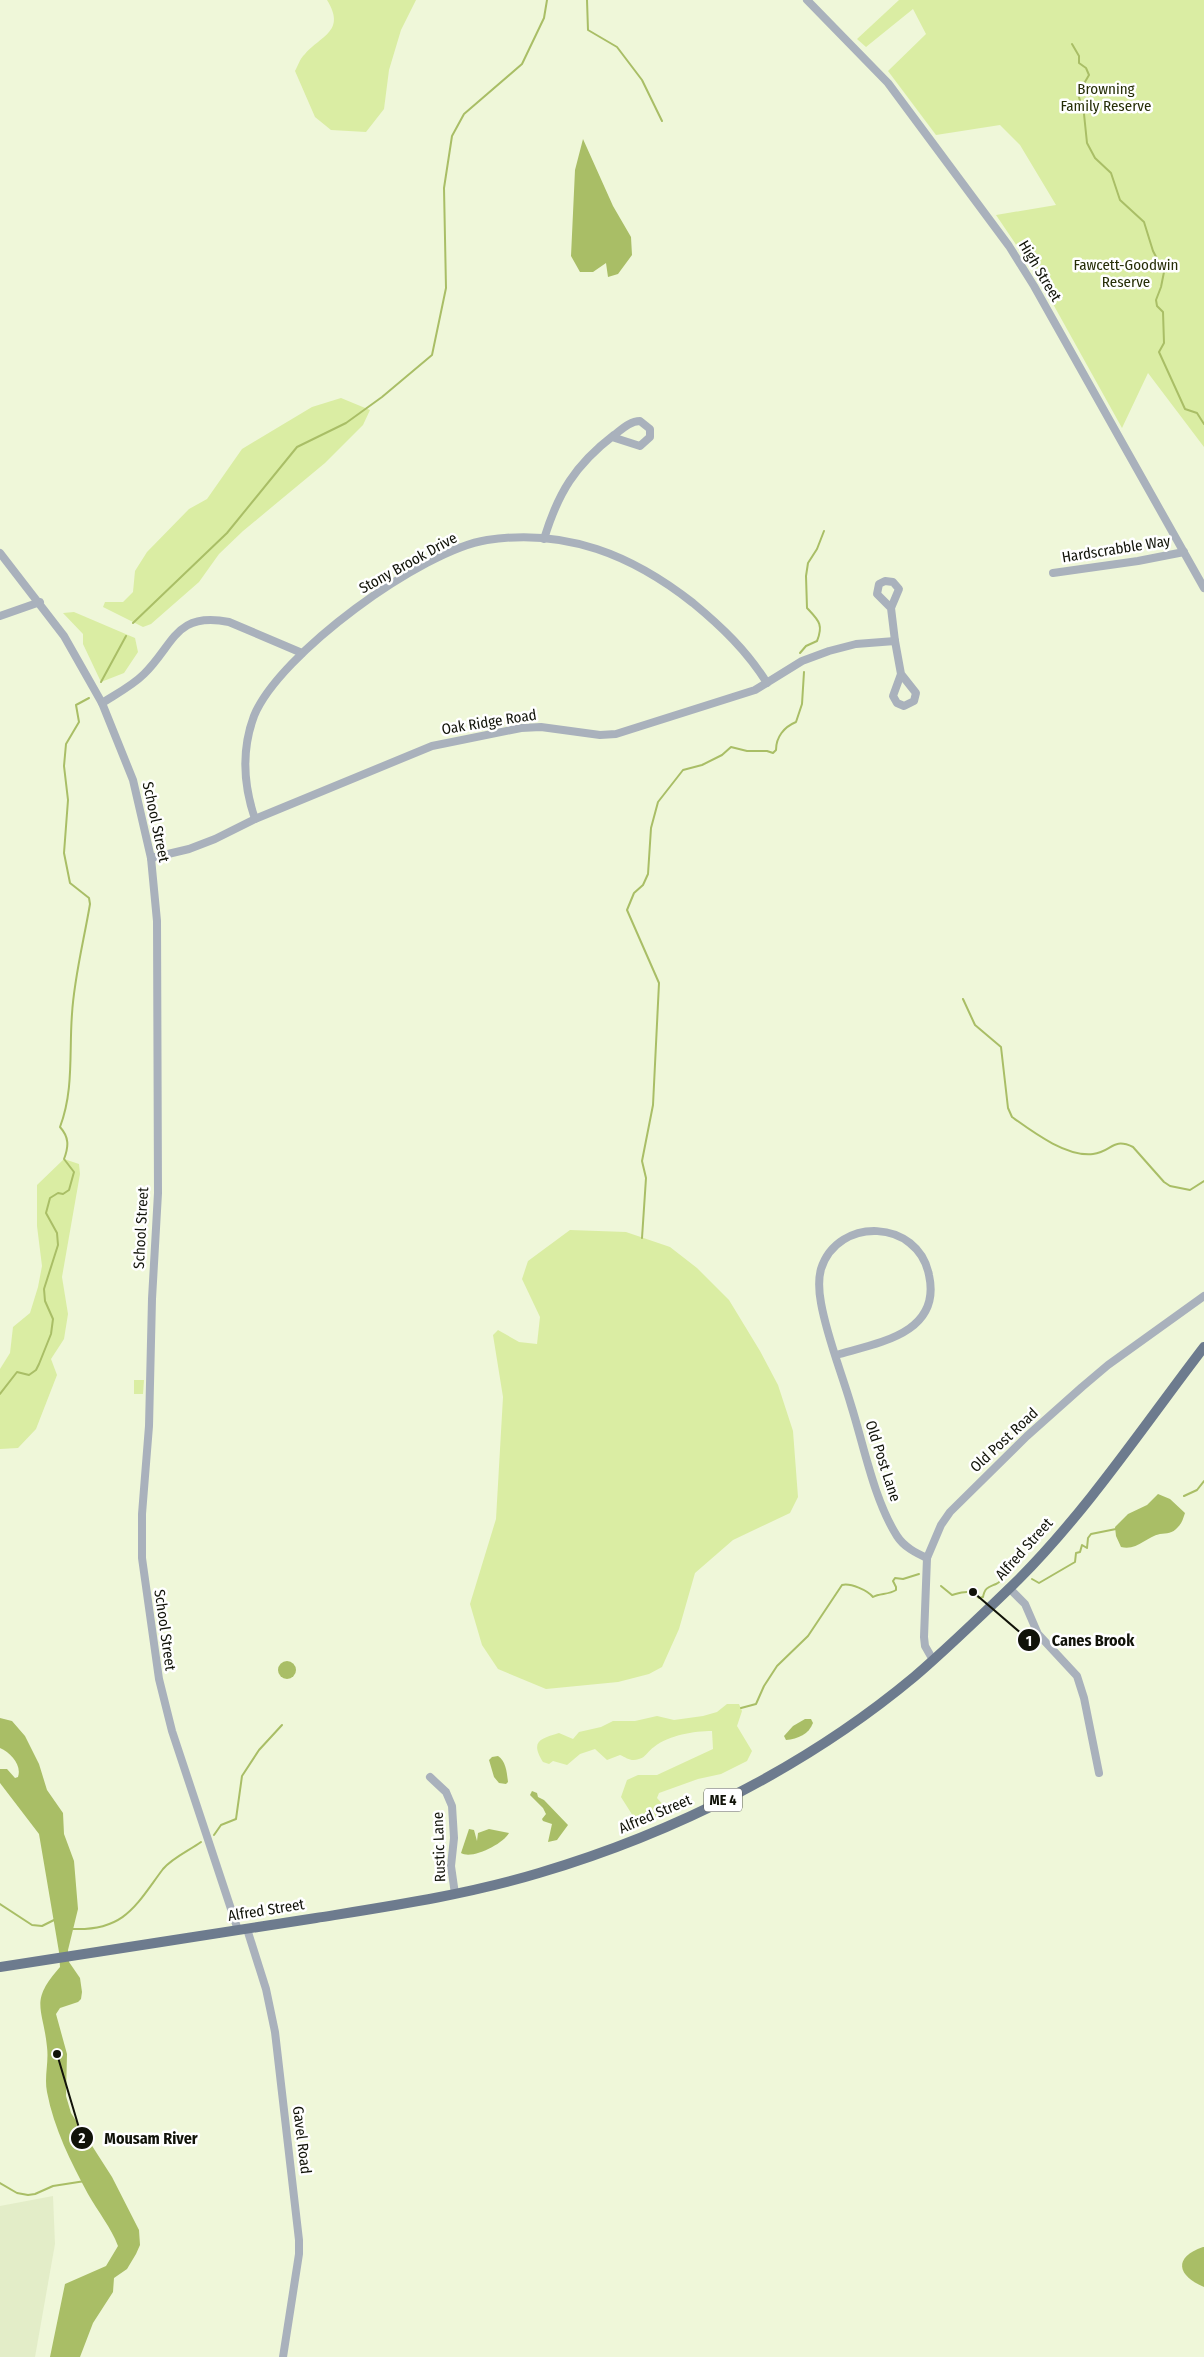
<svg xmlns="http://www.w3.org/2000/svg" width="1204" height="2357" font-family="'Fira Sans Condensed',sans-serif">
	<style>
		.built { fill: #e3edc8 }
		.green { fill: #daeda3 }
		.water { fill: #a9be66 }
		.lines { fill: none; stroke-linecap: round; stroke-linejoin: round }
		.stream { stroke: #a9be66; stroke-width: 2 }
		.minor { stroke: #a9b1bc; stroke-width: 8 }
		.major { stroke: #6d7b8e; stroke-width: 10 }
		.labels { text-anchor: middle; stroke-width: 5; stroke-linejoin: round; paint-order: stroke }
		.shield { fill: #fff; stroke: #585a53; stroke-width: 1 }
		.shield-label { font-size: 14px; font-weight: bold; fill: #111309 }
		.park-label { font-size: 15px; fill: #262e07; stroke: #fff }
		.street-label { font-size: 15px; fill: #111309; stroke: #fff }
		.leader { fill: none; stroke: #111309; stroke-width: 2 }
		.callout-dot { fill: #111309; stroke: #fff; stroke-width: 2 }
		.mark-label { font-size: 15px; text-anchor: middle; font-weight: bold; fill: #fff }
		.callout-label { font-size: 16px; text-anchor: middle; font-weight: bold; fill: #111309; stroke: #fff; stroke-width: 5; stroke-linejoin: round; paint-order: stroke }
	</style>
	<rect width="100%" height="100%" fill="#eff7d9"/>
	<path class="built" d="M 53,2196 L 55,2244 L 35,2357 L 0,2357 L 0,2206 Z"/>
	<g class="green">
		<path d="M 327,0 L 416,0 L 401,30 L 389,70 L 384,109 L 366,132 L 331,130 L 315,117 L 295,71 C 298,66 300,58 305,54 C 322,35 346,31 327,0 Z"/>
		<path d="M 899,0 L 1204,0 L 1204,447 L 1148,373 L 1122,428 L 1038,277 L 996,215 L 1056,205 L 1020,145 L 1000,125 L 936,135 L 888,71 L 926,34 L 913,9 L 866,47 L 857,39 Z"/>
		<path d="M 341,398 L 370,410 L 363,425 L 325,463 L 243,531 L 219,554 L 199,582 L 151,624 L 143,627 L 103,607 L 105,602 L 123,602 L 133,592 L 135,571 L 147,552 L 189,509 L 207,499 L 242,449 L 312,407 Z"/>
		<path d="M 74,612 L 135,638 L 138,652 L 124,673 L 101,682 L 83,644 L 83,634 L 63,613 Z"/>
		<path d="M 64,1159 L 79,1164 L 80,1174 L 62,1277 L 68,1314 L 64,1339 L 51,1359 L 57,1375 L 36,1429 L 18,1448 L 0,1449 L 0,1369 L 10,1353 L 13,1327 L 30,1313 L 38,1287 L 42,1266 L 37,1226 L 37,1185 Z"/>
		<path d="M 570,1230 L 626,1232 L 670,1247 L 697,1268 L 729,1300 L 760,1351 L 778,1385 L 793,1431 L 798,1497 L 790,1513 L 733,1540 L 695,1573 L 679,1629 L 662,1667 L 649,1674 L 618,1682 L 546,1689 L 498,1669 L 482,1645 L 470,1604 L 496,1519 L 503,1397 L 493,1335 L 498,1330 L 519,1342 L 537,1344 L 540,1317 L 522,1279 L 528,1261 Z"/>
		<path d="M 134,1380 L 144,1380 L 143,1394 L 134,1394 Z"/>
		<path d="M 727,1704 L 739,1704 L 742,1711 L 737,1726 L 752,1751 L 747,1761 L 721,1774 L 698,1779 L 659,1793 L 657,1798 L 668,1810 L 664,1815 L 645,1822 L 633,1816 L 621,1797 L 627,1780 L 638,1775 L 657,1775 L 713,1749 L 712,1731 C 694,1731 669,1735 654,1747 C 649,1750 645,1758 639,1759 C 631,1762 627,1758 620,1755 L 607,1760 L 595,1749 L 580,1754 L 567,1765 L 553,1761 L 549,1764 L 543,1762 C 530,1741 540,1739 559,1733 L 573,1739 L 579,1732 L 601,1727 L 613,1721 L 635,1721 L 657,1716 L 674,1720 L 703,1716 L 717,1712 Z"/>
	</g>
	<g class="water">
		<path d="M 583,139 L 613,206 L 631,237 L 632,255 L 618,274 L 608,277 L 606,263 L 593,272 L 580,272 L 571,256 L 575,170 Z"/>
		<path d="M 1158,1494 L 1170,1499 L 1185,1513 C 1183,1519 1182,1523 1178,1527 C 1172,1534 1167,1533 1160,1534 C 1146,1537 1137,1551 1121,1547 L 1116,1536 L 1115,1527 L 1128,1514 L 1147,1505 Z"/>
		<circle cx="287" cy="1670" r="9"/>
		<path d="M 0,1718 L 12,1721 L 25,1736 L 39,1764 L 47,1790 L 63,1813 L 64,1834 L 74,1861 L 78,1909 L 68,1950 L 69,1962 L 80,1978 L 82,1992 L 81,1999 L 78,2002 L 60,2008 L 56,2014 L 67,2054 L 66,2096 L 71,2113 L 112,2177 L 139,2230 L 140,2245 L 136,2254 L 127,2269 L 114,2278 L 113,2292 L 93,2323 L 80,2357 L 50,2357 L 65,2284 L 106,2266 L 118,2246 C 111,2227 98,2212 88,2194 C 71,2162 54,2129 47,2092 C 44,2077 49,2062 47,2047 C 43,2007 29,2002 60,1967 L 59,1952 L 39,1834 L 0,1783 L 0,1769 L 7,1769 L 15,1778 L 18,1777 C 22,1765 11,1753 0,1748 Z"/>
		<path d="M 805,1719 L 811,1719 L 813,1723 C 809,1734 798,1739 786,1740 L 784,1736 L 793,1726 Z"/>
		<path d="M 498,1756 C 506,1761 507,1773 508,1782 L 506,1784 L 499,1783 L 494,1777 L 489,1760 L 492,1757 Z"/>
		<path d="M 532,1791 L 537,1793 L 538,1797 L 544,1800 L 568,1825 L 557,1840 L 548,1842 L 552,1824 L 543,1821 L 542,1819 L 546,1814 L 543,1808 L 530,1795 Z"/>
		<path d="M 469,1829 L 474,1830 L 477,1841 L 478,1833 L 489,1829 L 509,1833 C 503,1844 472,1860 461,1853 Z"/>
		<path d="M 1203,2247 L 1204,2247 L 1204,2287 C 1177,2276 1173,2257 1203,2247 Z"/>
	</g>
	<g class="lines">
		<g class="stream">
			<path d="M 587,0 L 588,30 L 617,47 L 642,80 L 662,121"/>
			<path d="M 1072,44 L 1079,56 L 1079,63 L 1086,68 L 1089,75 L 1078,94 L 1084,114 L 1087,143 L 1095,158 L 1111,173 L 1120,200 L 1144,222 L 1153,251 L 1164,272 L 1161,287 L 1156,300 L 1157,306 L 1163,312 L 1164,343 L 1159,352 L 1185,409 L 1197,413 L 1204,424"/>
			<path d="M 133,623 L 227,533 L 297,447 L 346,423 L 382,397 L 432,355 L 446,288 L 444,188 L 452,136 L 464,114 L 522,64 L 544,18 L 547,0"/>
			<path d="M 800,653 L 806,646 L 817,641 C 824,624 818,620 807,608 L 806,576 L 808,563 L 817,549 L 824,531"/>
			<path d="M 101,682 L 126,636"/>
			<path d="M 963,999 L 975,1025 L 1001,1047 L 1008,1108 L 1012,1117 C 1033,1132 1066,1157 1093,1154 C 1112,1152 1112,1137 1133,1147 L 1164,1182 L 1170,1186 L 1190,1190 L 1204,1181"/>
			<path d="M 642,1238 L 646,1178 L 642,1161 L 653,1105 L 659,983 L 627,910 L 634,893 L 643,885 L 648,874 L 651,828 L 658,802 L 683,770 L 702,765 L 722,755 L 731,747 L 747,751 L 767,751 L 773,753 L 776,750 C 776,737 784,727 796,722 L 802,704 L 804,672"/>
			<path d="M 0,1394 L 17,1372 L 29,1375 L 36,1370 L 39,1364 L 51,1334 L 53,1319 L 45,1301 L 44,1289 L 58,1245 L 57,1233 L 46,1213 L 50,1198 L 58,1193 L 63,1194 L 69,1190 L 74,1172 L 64,1159 C 69,1146 69,1137 60,1127 C 74,1090 69,1052 72,1014 C 74,978 84,940 90,904 L 89,898 L 70,883 L 64,853 L 68,800 L 64,766 L 66,744 L 79,722 L 76,705 L 89,698"/>
			<path d="M 1184,1496 L 1197,1490 L 1204,1481"/>
			<path d="M 1032,1579 L 1039,1583 L 1075,1562 L 1076,1553 L 1080,1552 L 1082,1545 L 1087,1548 L 1088,1538 L 1091,1534 L 1116,1529"/>
			<path d="M 941,1586 L 952,1595 C 963,1592 970,1589 979,1598 L 983,1597 C 985,1587 989,1587 996,1584 C 1003,1581 1006,1573 1012,1571"/>
			<path d="M 741,1708 L 756,1704 L 764,1686 L 777,1666 L 808,1636 L 842,1585 C 851,1583 867,1590 873,1597 C 880,1593 888,1595 896,1590 L 896,1587 L 893,1581 L 895,1578 L 903,1579 L 919,1574"/>
			<path d="M 214,1835 L 221,1825 L 236,1819 L 242,1776 L 259,1750 L 282,1725"/>
			<path d="M 0,1904 L 32,1925 L 42,1926 L 54,1920"/>
			<path d="M 73,1929 C 125,1931 136,1905 163,1869 C 172,1858 190,1850 201,1842"/>
			<path d="M 0,2183 L 17,2193 L 28,2195 L 35,2194 L 53,2186 L 85,2181"/>
		</g>
		<g class="minor">
			<path d="M 807,0 L 888,83 L 1009,246 L 1034,286 L 1204,588"/>
			<path d="M 544,539 C 558,493 575,465 614,435 C 622,429 630,421 640,421 L 650,429 L 650,437 L 640,446 L 612,437"/>
			<path d="M 0,553 L 64,636 L 102,703 L 133,780 L 151,858 L 157,921 L 158,1193 L 152,1299 L 149,1426 L 142,1514 L 142,1558 L 159,1679 L 172,1731 L 238,1930"/>
			<path d="M 1053,573 L 1138,561 L 1184,552"/>
			<path d="M 891,608 L 877,594 L 879,584 L 885,581 L 893,582 L 899,589 L 891,608 L 895,641 L 901,674 L 916,693 L 914,701 L 904,706 L 897,703 L 893,696 L 901,674"/>
			<path d="M 0,616 L 40,602"/>
			<path d="M 102,703 C 116,694 132,686 144,674 C 174,645 175,611 229,622 L 302,653"/>
			<path d="M 255,819 C 243,784 241,751 254,716 C 279,654 422,550 487,540 C 566,528 632,555 693,603 C 722,627 747,651 767,683"/>
			<path d="M 151,858 L 189,849 L 215,839 L 255,819 L 432,746 L 521,728 L 541,727 L 600,735 L 616,734 L 755,690 L 802,661 L 829,651 L 856,644 L 895,641"/>
			<path d="M 836,1355 C 877,1343 942,1334 929,1275 C 918,1219 838,1216 821,1269 C 818,1280 819,1292 821,1303 C 827,1337 841,1371 851,1405 C 864,1446 874,1500 897,1536 C 904,1547 916,1553 927,1558"/>
			<path d="M 1009,1588 L 1025,1604 L 1038,1634 L 1077,1676 L 1084,1698 L 1099,1773"/>
			<path d="M 933,1660 L 925,1646 L 924,1637 L 927,1558 L 941,1525 L 950,1512 L 1027,1436 L 1082,1387 L 1108,1365 L 1204,1296"/>
			<path d="M 430,1777 L 446,1792 L 452,1806 L 454,1838 L 451,1866 L 455,1894"/>
			<path d="M 247,1929 L 266,1989 L 275,2032 L 299,2240 L 299,2254 L 283,2357"/>
		</g>
		<path class="major" d="M 0,1967 C 105,1950 211,1935 316,1918 C 391,1906 466,1895 539,1873 C 674,1833 806,1767 914,1677 C 950,1646 984,1613 1018,1580 C 1087,1511 1145,1424 1204,1347"/>
	</g>
	<g class="labels">
		<rect class="shield" x="704" y="1788.5" width="38" height="23" rx="4"/>
		<g class="shield-label">
			<text x="723" y="1805">ME 4</text>
		</g>
		<g class="park-label">
			<text x="1106" y="94">Browning<tspan x="1106" dy="17">Family Reserve</tspan></text>
			<text x="1126" y="270">Fawcett-Goodwin<tspan x="1126" dy="17">Reserve</tspan></text>
		</g>
		<g class="street-label">
			<text transform="translate(1040 271) rotate(59)" y="5">High Street</text>
			<text transform="translate(1116 549) rotate(-9)" y="5">Hardscrabble Way</text>
			<text transform="translate(408 563) rotate(-29)" y="5">Stony Brook Drive</text>
			<text transform="translate(489 722) rotate(-9)" y="5">Oak Ridge Road</text>
			<text transform="translate(156 822) rotate(78)" y="5">School Street</text>
			<text transform="translate(141 1228) rotate(-87)" y="5">School Street</text>
			<text transform="translate(1004 1440) rotate(-43)" y="5">Old Post Road</text>
			<text transform="translate(883 1461) rotate(72)" y="5">Old Post Lane</text>
			<text transform="translate(1024 1549) rotate(-48)" y="5">Alfred Street</text>
			<text transform="translate(165 1630) rotate(82)" y="5">School Street</text>
			<text transform="translate(655 1814) rotate(-23)" y="5">Alfred Street</text>
			<text transform="translate(439 1847) rotate(-92)" y="5">Rustic Lane</text>
			<text transform="translate(266 1910) rotate(-9)" y="5">Alfred Street</text>
			<text transform="translate(302 2140) rotate(83)" y="5">Gavel Road</text>
		</g>
	</g>
	<path class="leader" d="M973 1592L1029 1640M57 2054L82 2138"/>
	<g class="callout-dot">
		<circle cx="973" cy="1592" r="5"/>
		<circle cx="57" cy="2054" r="5"/>
		<circle cx="1029" cy="1640" r="12"/>
		<circle cx="82" cy="2138" r="12"/>
	</g>
	<g class="mark-label">
		<text x="1029" y="1646">1</text>
		<text x="82" y="2143">2</text>
	</g>
	<g class="callout-label">
		<text x="1093" y="1646">Canes Brook</text>
		<text x="151" y="2144">Mousam River</text>
	</g>
</svg>
